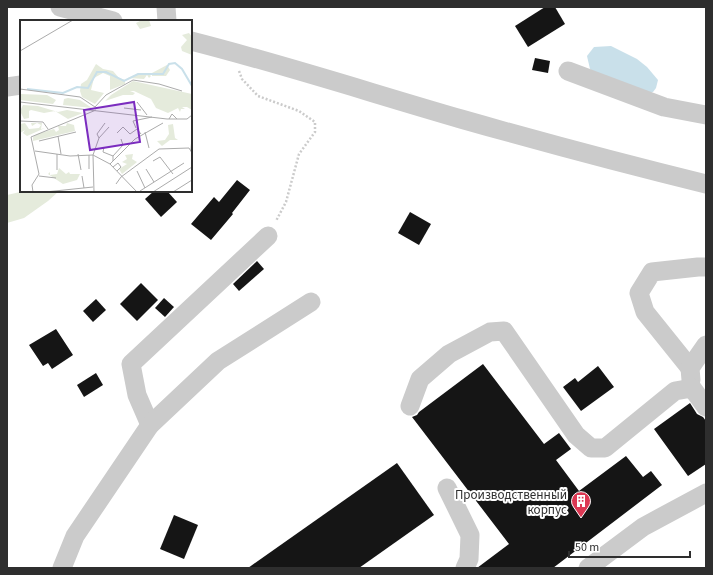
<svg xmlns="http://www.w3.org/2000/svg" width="713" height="575" font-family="'Source Sans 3',sans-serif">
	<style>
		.green { fill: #e5ebdc }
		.water { fill: #c9e0ea }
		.building { fill: #151515 }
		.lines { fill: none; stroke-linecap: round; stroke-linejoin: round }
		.path { stroke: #cbcbcb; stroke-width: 2.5; stroke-dasharray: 2 2; stroke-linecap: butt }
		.minor { stroke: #cbcbcb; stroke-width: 19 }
		.labels { text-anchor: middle; stroke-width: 4; stroke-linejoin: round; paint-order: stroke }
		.poi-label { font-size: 13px; fill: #2e2e2e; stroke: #fff; text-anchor: end }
		.inset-river { fill: none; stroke: #c9e0ea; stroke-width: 2 }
		.inset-road { fill: none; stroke: #ababab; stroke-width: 1 }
		.view { fill: #7b2cbf; fill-opacity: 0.15; stroke: #7b2cbf; stroke-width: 2 }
		.inset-edge { fill: none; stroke: #2e2e2e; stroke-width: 2 }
	</style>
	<rect width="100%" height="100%" fill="#fff"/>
	<path class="green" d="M 21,189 L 21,191 L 59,191 L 48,201 L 24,218 L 7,223 L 7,195 L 20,192 Z"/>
	<path class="water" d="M 611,46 L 637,59 L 647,67 L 658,80 L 656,88 L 653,92 L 646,93 L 603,79 L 590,69 L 587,56 L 594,47 Z"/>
	<g class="building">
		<path d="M 545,7 L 555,7 L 565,24 L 528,47 L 515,26 Z"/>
		<path d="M 535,58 L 550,61 L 548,73 L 532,70 Z"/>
		<path d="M 237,180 L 250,190 L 232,213 L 233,214 L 211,240 L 191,224 L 214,197 L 219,202 Z"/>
		<path d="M 154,191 L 167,191 L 177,202 L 161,217 L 145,199 Z"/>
		<path d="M 410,212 L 431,224 L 419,245 L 398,233 Z"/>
		<path d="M 257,261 L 264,269 L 239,291 L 233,284 Z"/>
		<path d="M 141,283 L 158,300 L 137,321 L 120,304 Z"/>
		<path d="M 164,298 L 174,307 L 165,317 L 155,308 Z"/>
		<path d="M 96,299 L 106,310 L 93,322 L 83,311 Z"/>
		<path d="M 56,329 L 73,355 L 52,369 L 48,363 L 43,366 L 29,345 Z"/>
		<path d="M 483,364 L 544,444 L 559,433 L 571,449 L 556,460 L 579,491 L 626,456 L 643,477 L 651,471 L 662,485 L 553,568 L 477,568 L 509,544 L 412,417 L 417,415 L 419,412 Z"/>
		<path d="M 598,366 L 614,387 L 581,411 L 563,387 L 575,378 L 578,382 Z"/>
		<path d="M 96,373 L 103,385 L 84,397 L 77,385 Z"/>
		<path d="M 690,403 L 697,414 L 703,417 L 706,421 L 706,464 L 688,476 L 654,429 Z"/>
		<path d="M 397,463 L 434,515 L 359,568 L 248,568 Z"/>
		<path d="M 174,515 L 198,525 L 184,559 L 160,549 Z"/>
	</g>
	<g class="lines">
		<path class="path" d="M 239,71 L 242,79 L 258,96 L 299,111 L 315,122 L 315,132 L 299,154 L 286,202 L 276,221"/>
		<g class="minor">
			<path d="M 60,7 L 113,21"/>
			<path d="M 166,7 L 167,21"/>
			<path d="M 191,41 C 282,64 371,93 461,119 C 542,142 624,164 706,184"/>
			<path d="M 568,71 L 664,107 L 706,115"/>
			<path d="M 7,87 L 21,85"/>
			<path d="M 690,368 L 645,312 L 639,293 L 652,272 L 698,267 L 706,267"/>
			<path d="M 691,380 L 690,368 L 706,345"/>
			<path d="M 410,406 L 420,379 L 449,354 L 490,332 L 504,331 L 576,435 L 591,448 L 605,448 L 675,391 L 692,388 L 706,407"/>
			<path d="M 150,425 L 137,395 L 131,364 L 268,236"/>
			<path d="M 447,488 L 470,535 L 469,559 L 465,568"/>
			<path d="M 62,568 L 75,536 L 150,425 L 218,361 L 311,302"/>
			<path d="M 588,568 L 643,527 L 706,493"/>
		</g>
	</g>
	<defs>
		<symbol id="building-pin" viewBox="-11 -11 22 30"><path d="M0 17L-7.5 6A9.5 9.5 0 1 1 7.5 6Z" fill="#dc3853" stroke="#fff"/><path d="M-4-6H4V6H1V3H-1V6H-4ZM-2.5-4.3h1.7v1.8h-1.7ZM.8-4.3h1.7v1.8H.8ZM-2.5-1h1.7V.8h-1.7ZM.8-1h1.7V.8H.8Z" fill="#fff"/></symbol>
	</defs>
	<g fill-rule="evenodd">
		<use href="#building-pin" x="570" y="490" width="22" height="30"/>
	</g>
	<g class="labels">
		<g class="poi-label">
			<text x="567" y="499">Производственный<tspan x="567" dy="15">корпус</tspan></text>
		</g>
	</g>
	<g transform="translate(20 20)">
		<rect width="172" height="172" fill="#fff"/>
		<path d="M 122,0 L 129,0 L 131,6 L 120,9 L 116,3 ZM 169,13 L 172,17 L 172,35 L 162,31 L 161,27 L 167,20 L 162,15 ZM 76,44 L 83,49 L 93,51 L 99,58 L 105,60 L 105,64 L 90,70 L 90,56 L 83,53 L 74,58 L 71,70 L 84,73 L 75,84 L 62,77 L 60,71 L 61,64 L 67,60 ZM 147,45 L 150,50 L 146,56 L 132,56 L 132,53 ZM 117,54 L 129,54 L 131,56 L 129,58 L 127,55 L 124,59 L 108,58 ZM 113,61 L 172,74 L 172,90 L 167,87 L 162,87 L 165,89 L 161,89 L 160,92 L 158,88 L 148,93 L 136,88 L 131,79 L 114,71 L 110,71 L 115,73 L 113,75 L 103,75 L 85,81 L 91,75 ZM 0,74 L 27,75 L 36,80 L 33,84 L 0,80 ZM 48,78 L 60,80 L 72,88 L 43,85 L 44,79 ZM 3,85 L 18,86 L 38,92 L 47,90 L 63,93 L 48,99 L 35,91 L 24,93 L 11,90 L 9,91 L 9,98 L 4,99 L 0,91 ZM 5,103 L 9,109 L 19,108 L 21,105 L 17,103 L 12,106 L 11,103 L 22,103 L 21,109 L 25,108 L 7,116 L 3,113 L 5,110 L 0,113 L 0,104 ZM 47,103 L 54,105 L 55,111 L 13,121 L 13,117 L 17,114 L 34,109 L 36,112 L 39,110 L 38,106 L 46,106 ZM 153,104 L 155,118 L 158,120 L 150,120 L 142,126 L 137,121 L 145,120 L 149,114 L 148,105 ZM 113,134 L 112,139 L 117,142 L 102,154 L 99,149 L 107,144 L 102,142 L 107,139 L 105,135 ZM 39,148 L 46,154 L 49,152 L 50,154 L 60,154 L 57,160 L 43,164 L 28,154 L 30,152 L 30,155 L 37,154 Z" fill="#e5ebdc"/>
		<path class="inset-river" d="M 7,69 L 43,73 L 57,67 L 68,68 L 77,52 L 86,52 L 104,61 L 118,54 L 143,54 L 149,44 L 155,43 L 162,49 L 172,66"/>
		<path class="inset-road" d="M 0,31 L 53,0M 0,69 L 60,77 L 75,87M 0,82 L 147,99 L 167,99 L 172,95M 117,82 L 127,95M 75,87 L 86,75 L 113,60 L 139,64 L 162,71M 104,88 L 121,90M 149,99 L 152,94 L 157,99M 0,101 L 23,102 L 28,109M 116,108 L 113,101 L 132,97M 125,112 L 129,128M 97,113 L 103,107 L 110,114 L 117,109 L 121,114M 38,116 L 41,134M 79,118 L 77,114 L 85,103M 19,121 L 56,112M 84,127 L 83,132 L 93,136 L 93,141M 171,130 L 172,117M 15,131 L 50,136 L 73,135 L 90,144 L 117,172M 37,134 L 37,150M 58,134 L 61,150M 93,136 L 103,125 L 101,119M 133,141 L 140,137 L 153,154M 90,144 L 115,119 L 143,103M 93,147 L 98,143 L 101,147 L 97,151M 69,149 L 69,135M 126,149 L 134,162M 117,151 L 125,168M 19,156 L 36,158M 62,156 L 64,168M 96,164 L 101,157 L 139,129 L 169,128 L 172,133M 120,171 L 164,143M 13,172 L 12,165 L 19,154 L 11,117 L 76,90M 25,172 L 73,167M 74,172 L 73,135 L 79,118 L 89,107M 133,172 L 172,147M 153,172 L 172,160"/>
		<path class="view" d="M 114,82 L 120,122 L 70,130 L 64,90 Z"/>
		<rect width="172" height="172" class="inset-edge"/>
	</g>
	<rect width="713" height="575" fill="none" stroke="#2e2e2e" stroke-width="16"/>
	<path d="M569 551v6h121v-6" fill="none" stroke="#2e2e2e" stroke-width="2"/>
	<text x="575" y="551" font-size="12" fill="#2e2e2e" stroke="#ffffff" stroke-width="3" paint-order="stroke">50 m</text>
</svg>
